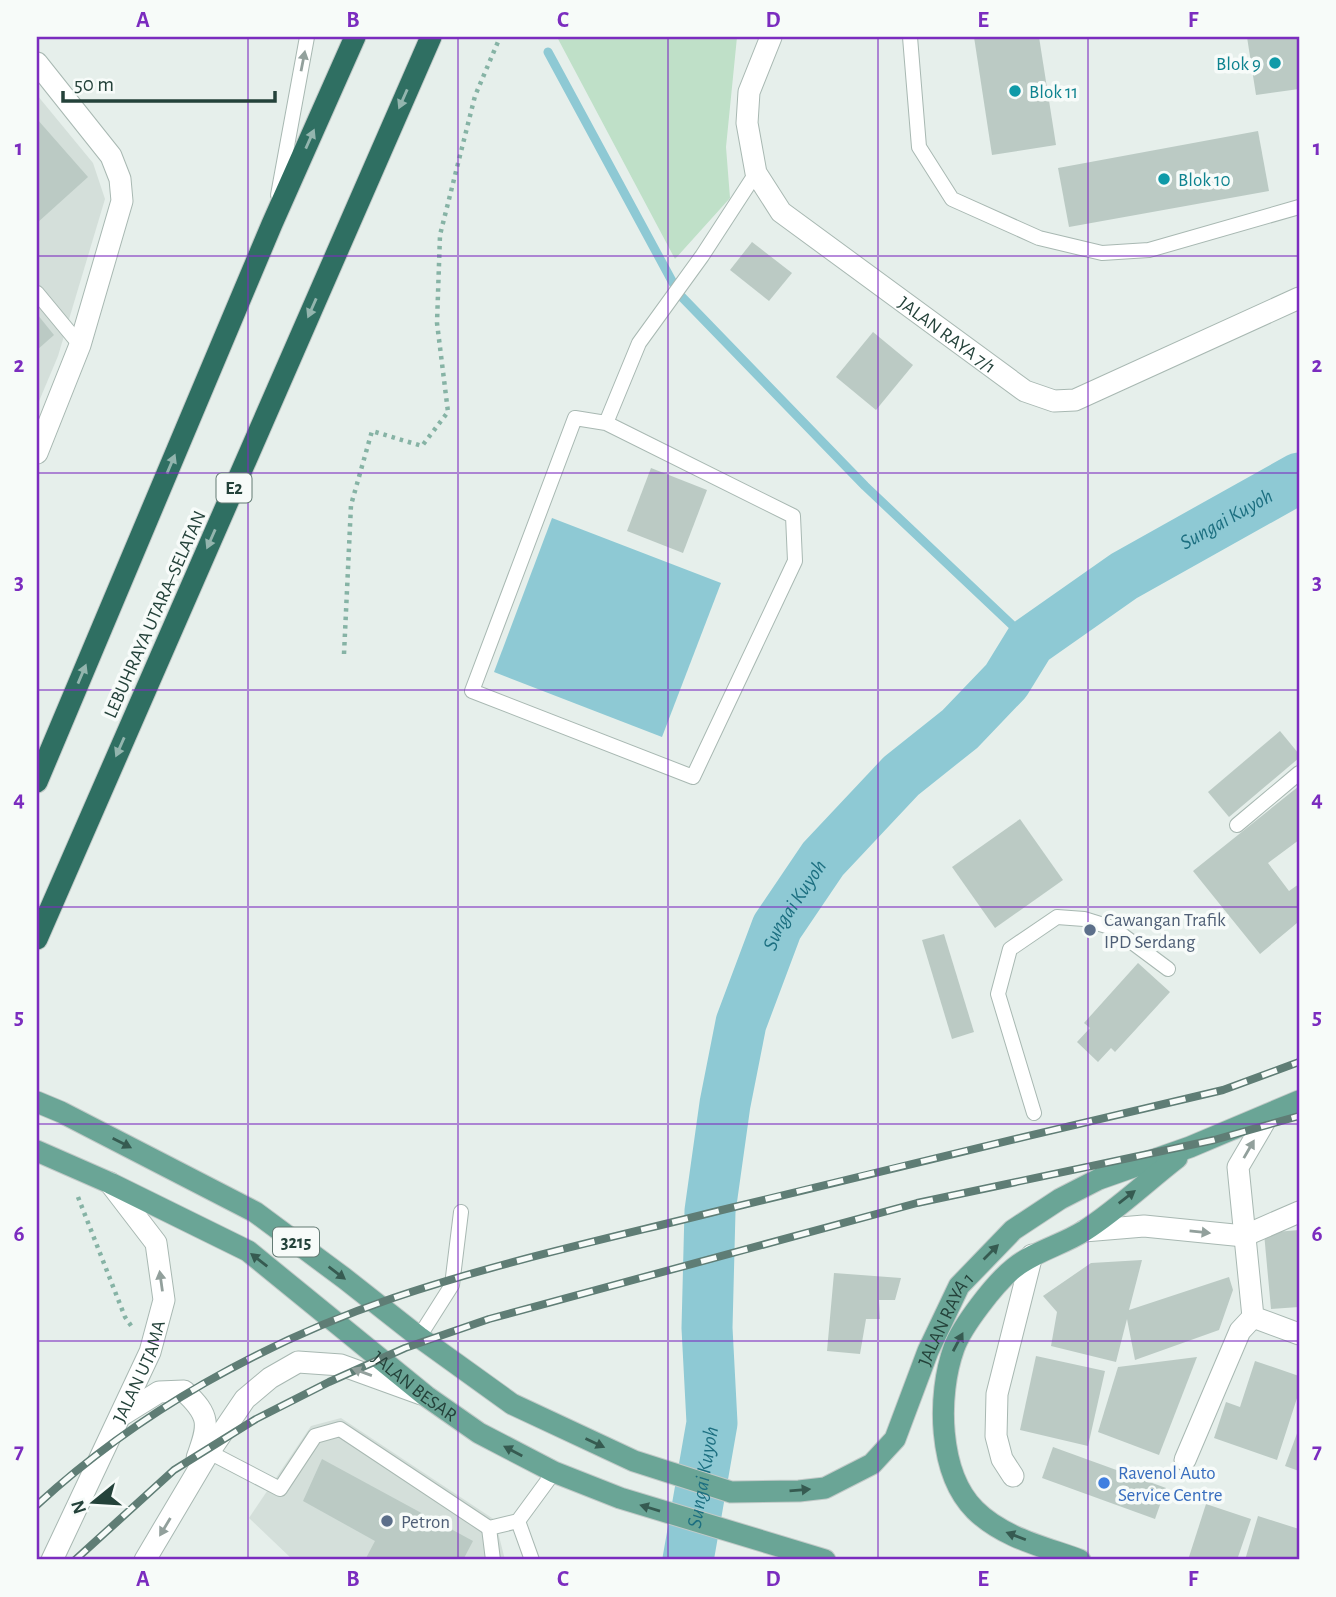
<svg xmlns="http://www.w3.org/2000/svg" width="1336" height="1597" font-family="'Alegreya Sans',sans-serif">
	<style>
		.built { fill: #d4dfda }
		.green { fill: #bfe0c8 }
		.water { fill: #8ec9d4 }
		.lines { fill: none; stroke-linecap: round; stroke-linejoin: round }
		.stream { stroke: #8ec9d4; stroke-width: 9 }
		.river { stroke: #8ec9d4; stroke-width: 51 }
		.building { fill: #bbcac4 }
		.service-casing { stroke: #a8b8b2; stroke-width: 16 }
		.minor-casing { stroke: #a8b8b2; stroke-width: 23 }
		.tertiary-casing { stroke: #a8b8b2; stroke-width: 23 }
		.primary-casing { stroke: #c2cac8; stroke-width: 23 }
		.motorway-casing { stroke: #c2cac8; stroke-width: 23 }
		.path { stroke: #86b3a5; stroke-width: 4.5; stroke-dasharray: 3.5 5; stroke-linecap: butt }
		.service { stroke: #fff; stroke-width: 14 }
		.minor { stroke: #fff; stroke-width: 21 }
		.tertiary { stroke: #fff; stroke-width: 21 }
		.primary { stroke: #6aa596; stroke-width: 21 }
		.motorway { stroke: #2f6f62; stroke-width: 21 }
		.rail-casing { stroke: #5f7d75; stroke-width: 8 }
		.rail { stroke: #f7fbf9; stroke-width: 5; stroke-dasharray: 16; stroke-linecap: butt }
		.oneway { fill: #92a09c }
		.oneway2 { fill: #93b5ae }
		.oneway3 { fill: #365b51 }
		.grid { fill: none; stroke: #7b2cbf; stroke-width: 2; stroke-opacity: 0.55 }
		.culture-dot { fill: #0f9aa8; stroke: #f7fbf9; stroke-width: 2.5 }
		.service-dot { fill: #5c6f8a; stroke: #f7fbf9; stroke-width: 2.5 }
		.shop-dot { fill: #3f7fe0; stroke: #f7fbf9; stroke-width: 2.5 }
		.labels { text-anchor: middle; stroke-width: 7; stroke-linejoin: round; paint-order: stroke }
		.shield { fill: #f7fbf9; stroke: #637a73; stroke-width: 2 }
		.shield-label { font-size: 18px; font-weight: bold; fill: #24423a }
		.culture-label { font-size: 19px; fill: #0d838f; stroke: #f7fbf9; text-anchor: start }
		.street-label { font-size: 19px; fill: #24423a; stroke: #f7fbf9 }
		.service-label { font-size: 19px; fill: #4e5e75; stroke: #f7fbf9; text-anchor: start }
		.shop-label { font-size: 19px; fill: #366cbe; stroke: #f7fbf9; text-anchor: start }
		.water-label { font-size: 21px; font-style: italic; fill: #1c6f80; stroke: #f7fbf9 }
		.neatline { fill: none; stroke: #7b2cbf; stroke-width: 2.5 }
		.grid-label { font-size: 23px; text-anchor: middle; font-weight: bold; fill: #7b2cbf }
	</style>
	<rect width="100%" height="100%" fill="#e6efeb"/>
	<g class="built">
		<path d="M 37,95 L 93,163 L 105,199 L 58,356 L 37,406 Z"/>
		<path d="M 341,1418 L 495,1520 L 505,1560 L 293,1560 L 249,1518 L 311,1426 Z"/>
	</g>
	<path class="green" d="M 557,37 L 737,37 L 726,147 L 730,198 L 675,259 Z"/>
	<path class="water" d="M 552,518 L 721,583 L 662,737 L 494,672 Z"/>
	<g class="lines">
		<path class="stream" d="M 548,52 L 679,294 L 865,486 L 1030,642"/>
		<path class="river" id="s1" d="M 688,1560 L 712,1423 L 707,1328 L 710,1211 L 725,1104 L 741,1023 L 777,927 L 823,859 L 901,776 L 960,729 L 1006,681 L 1030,642 L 1124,576 L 1299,478"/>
	</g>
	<g class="building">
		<path d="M 974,37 L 1039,37 L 1056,145 L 992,155 Z"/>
		<path d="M 1247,37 L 1299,37 L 1299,89 L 1256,95 Z"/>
		<path d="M 37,119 L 88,177 L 37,223 Z"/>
		<path d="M 1258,131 L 1269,191 L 1069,227 L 1058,168 Z"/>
		<path d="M 752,242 L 792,273 L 769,301 L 730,270 Z"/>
		<path d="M 37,314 L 54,335 L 37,350 Z"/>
		<path d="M 873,332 L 913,365 L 876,410 L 836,377 Z"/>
		<path d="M 651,468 L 707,490 L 683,553 L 627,531 Z"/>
		<path d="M 1280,731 L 1299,754 L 1299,758 L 1229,817 L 1208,792 Z"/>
		<path d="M 1299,786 L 1299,840 L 1268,863 L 1289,891 L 1299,884 L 1299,926 L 1297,923 L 1260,954 L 1193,871 Z"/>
		<path d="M 1020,819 L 1063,880 L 995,928 L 952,867 Z"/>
		<path d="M 944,934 L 974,1032 L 952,1039 L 922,940 Z"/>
		<path d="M 1138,963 L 1170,992 L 1115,1052 L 1111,1048 L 1098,1062 L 1077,1042 L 1090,1028 L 1084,1023 Z"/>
		<path d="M 1299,1230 L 1299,1307 L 1271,1309 L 1264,1233 Z"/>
		<path d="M 1142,1260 L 1129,1310 L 1229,1277 L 1233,1290 L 1219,1330 L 1135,1360 L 1127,1319 L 1116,1362 L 1051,1346 L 1057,1312 L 1043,1296 L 1091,1263 Z"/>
		<path d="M 834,1273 L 901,1278 L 895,1300 L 879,1300 L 880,1319 L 866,1319 L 860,1354 L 827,1351 Z"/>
		<path d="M 1036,1356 L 1105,1371 L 1088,1446 L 1020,1430 Z"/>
		<path d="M 1197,1357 L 1159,1455 L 1098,1432 L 1118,1367 Z"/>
		<path d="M 1255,1361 L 1299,1376 L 1299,1392 L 1277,1460 L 1214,1438 L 1226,1402 L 1240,1407 Z"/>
		<path d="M 1299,1428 L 1299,1471 L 1285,1466 Z"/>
		<path d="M 1053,1447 L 1166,1488 L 1155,1519 L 1042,1478 Z"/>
		<path d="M 322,1459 L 473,1541 L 463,1560 L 365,1560 L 375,1541 L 303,1501 Z"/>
		<path d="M 1206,1504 L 1251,1519 L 1237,1560 L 1188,1560 Z"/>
		<path d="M 1258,1516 L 1299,1529 L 1299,1560 L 1245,1560 Z"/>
	</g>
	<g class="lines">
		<defs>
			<g id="service">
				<path d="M 910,37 L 919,147 L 952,199 L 1039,238 L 1102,253 L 1149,250 L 1299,207"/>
				<path d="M 278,195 L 307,37"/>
				<path d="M 37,293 L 80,345"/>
				<path d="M 606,423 L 793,516 L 795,561 L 693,777 L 472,691 L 575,418 L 606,423 L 639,343 L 702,256 L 756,173"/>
				<path d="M 1237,825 L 1299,773"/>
				<path d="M 1034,1113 L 998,994 L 1010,949 L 1057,917 L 1084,919 L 1113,928 L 1168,969"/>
				<path d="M 419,1337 L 452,1285 L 461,1212"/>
				<path d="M 209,1452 L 280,1489 L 315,1436 L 340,1429 L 489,1528 L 518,1521 L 554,1472"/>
				<path d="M 518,1521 L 532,1560"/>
				<path d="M 489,1528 L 493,1560"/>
			</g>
			<g id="minor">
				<path id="s2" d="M 771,37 L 749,92 L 747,123 L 756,173 L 781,212 L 1025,391 L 1054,401 L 1075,400 L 1299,298"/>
				<path d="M 37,63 L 111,156 L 120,179 L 122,201 L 80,345 L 37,453"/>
				<path d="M 1269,1114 L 1238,1167 L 1253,1317 L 1299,1334"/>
				<path d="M 1084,1231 L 1144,1226 L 1244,1236"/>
				<path d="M 1244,1236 L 1299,1212"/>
				<path d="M 1185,1460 L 1240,1331 L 1253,1317"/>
				<path d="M 1013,1476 L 1002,1459 L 996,1436 L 997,1394 L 1032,1255"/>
			</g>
			<g id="tertiary">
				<path d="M 122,1415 L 159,1392 L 184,1391 C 211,1416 209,1425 197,1458"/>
				<path id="s3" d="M 52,1560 L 150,1352 L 164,1300 L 156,1243 L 110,1183"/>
				<path d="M 145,1560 L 209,1452 L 245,1399 L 270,1378 L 298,1362 L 341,1365 L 421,1394"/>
			</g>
			<g id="primary">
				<path id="s4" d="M 37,1102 L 61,1112 L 255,1212 L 344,1278 L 419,1337 L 512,1404 L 634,1461 L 731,1492 L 799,1491 L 825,1488 L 872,1464 L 895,1439 L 928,1351 L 959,1286 L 1013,1230 L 1060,1199 L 1099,1179 L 1190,1147 L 1299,1101"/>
				<path id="s5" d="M 37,1151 L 110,1183 L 248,1251 L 426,1396 L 479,1433 L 554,1472 L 620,1498 L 825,1560"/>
				<path d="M 1080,1560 C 1045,1547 1003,1538 975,1510 C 938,1473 937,1395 954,1348 C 962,1326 995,1283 1014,1268 C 1035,1251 1062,1245 1084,1231 C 1117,1210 1146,1182 1177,1158"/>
			</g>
			<g id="motorway">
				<path d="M 37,782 L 272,224 L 355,37"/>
				<path d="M 37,939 L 431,37"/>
			</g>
		</defs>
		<use href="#service" class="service-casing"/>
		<use href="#minor" class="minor-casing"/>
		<use href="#tertiary" class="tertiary-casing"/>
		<use href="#primary" class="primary-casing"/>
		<use href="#motorway" class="motorway-casing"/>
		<g class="path">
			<path d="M 344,654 L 351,505 L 372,431 L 422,446 L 448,412 L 437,323 L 440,235 L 475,96 L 500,37"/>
			<path d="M 78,1197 L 125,1317 L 132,1327"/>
		</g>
		<use href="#service" class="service"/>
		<use href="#minor" class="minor"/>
		<use href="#tertiary" class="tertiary"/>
		<use href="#primary" class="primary"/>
		<use href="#motorway" class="motorway"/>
		<defs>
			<g id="rail">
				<path d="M 37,1505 C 138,1412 264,1342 393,1298 C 502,1261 615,1237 726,1209 C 892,1168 1057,1129 1223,1090 L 1299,1062"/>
				<path d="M 75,1560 L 174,1470 L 256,1419 L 329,1382 L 405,1348 L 489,1319 L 917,1203 L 1214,1140 L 1299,1116"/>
			</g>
		</defs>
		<use href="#rail" class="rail-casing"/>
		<use href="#rail" class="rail"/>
	</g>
	<defs><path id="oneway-solid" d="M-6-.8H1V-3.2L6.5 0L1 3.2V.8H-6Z" transform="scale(1.75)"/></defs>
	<g class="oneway">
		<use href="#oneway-solid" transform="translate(303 61) rotate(-79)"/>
		<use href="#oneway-solid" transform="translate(1249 1149) rotate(-60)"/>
		<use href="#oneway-solid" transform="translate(1200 1232) rotate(6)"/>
		<use href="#oneway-solid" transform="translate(161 1281) rotate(-98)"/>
		<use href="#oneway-solid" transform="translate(362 1372) rotate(-160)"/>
		<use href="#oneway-solid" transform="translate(165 1527) rotate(121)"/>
	</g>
	<g class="oneway2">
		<use href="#oneway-solid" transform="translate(403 99) rotate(114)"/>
		<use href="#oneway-solid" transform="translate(310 139) rotate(-66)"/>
		<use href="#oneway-solid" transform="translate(312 308) rotate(114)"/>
		<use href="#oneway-solid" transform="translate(171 464) rotate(-67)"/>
		<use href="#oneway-solid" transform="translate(211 539) rotate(114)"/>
		<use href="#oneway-solid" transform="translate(82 674) rotate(-67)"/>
		<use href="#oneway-solid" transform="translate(120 747) rotate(114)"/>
	</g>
	<g class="oneway3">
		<use href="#oneway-solid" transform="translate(122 1143) rotate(27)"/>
		<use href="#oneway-solid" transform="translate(1127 1197) rotate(-38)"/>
		<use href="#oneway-solid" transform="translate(991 1252) rotate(-45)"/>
		<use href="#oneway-solid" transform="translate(259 1260) rotate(-142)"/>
		<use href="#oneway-solid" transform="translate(337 1273) rotate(37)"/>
		<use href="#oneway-solid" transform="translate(958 1342) rotate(-62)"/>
		<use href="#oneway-solid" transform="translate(595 1443) rotate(25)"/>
		<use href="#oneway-solid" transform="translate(513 1451) rotate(-152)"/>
		<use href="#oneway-solid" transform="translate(800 1490) rotate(-5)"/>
		<use href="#oneway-solid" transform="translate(650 1508) rotate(-163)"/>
		<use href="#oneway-solid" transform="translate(1016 1536) rotate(-159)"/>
	</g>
	<path class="grid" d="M 248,37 L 248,1560M 458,37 L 458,1560M 668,37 L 668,1560M 878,37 L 878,1560M 1088,37 L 1088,1560M 37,256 L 1299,256M 37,473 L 1299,473M 37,690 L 1299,690M 37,907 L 1299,907M 37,1124 L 1299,1124M 37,1341 L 1299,1341"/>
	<g class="culture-dot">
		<circle cx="1275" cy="63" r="7"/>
		<circle cx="1015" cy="91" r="7"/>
		<circle cx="1164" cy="179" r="7"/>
	</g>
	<g class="service-dot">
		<circle cx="1090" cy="930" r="7"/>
		<circle cx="387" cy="1521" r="7"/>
	</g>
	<circle class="shop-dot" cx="1104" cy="1483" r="7"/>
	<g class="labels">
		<g class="shield">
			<rect x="216.5" y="473.5" width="35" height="29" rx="5"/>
			<rect x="273" y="1227.5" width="46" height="29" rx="5"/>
		</g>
		<g class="shield-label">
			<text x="234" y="494">E2</text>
			<text x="296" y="1248">3215</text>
		</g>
		<g class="culture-label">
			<text x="1261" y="70" text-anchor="end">Blok 9</text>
			<text x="1029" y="98">Blok 11</text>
			<text x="1178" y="186">Blok 10</text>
		</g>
		<g class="street-label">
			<text dy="7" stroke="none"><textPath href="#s2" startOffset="394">JALAN RAYA 7/1</textPath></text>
			<text transform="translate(154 614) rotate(-66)" y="7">LEBUHRAYA UTARA–SELATAN</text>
			<text dy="7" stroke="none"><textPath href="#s4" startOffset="1113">JALAN RAYA 1</textPath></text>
			<text dy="7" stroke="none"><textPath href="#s3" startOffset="208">JALAN UTAMA</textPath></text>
			<text dy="7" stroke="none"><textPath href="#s5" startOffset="448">JALAN BESAR</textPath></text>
		</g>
		<g class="service-label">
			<text x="1104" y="926">Cawangan Trafik<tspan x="1104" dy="22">IPD Serdang</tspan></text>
			<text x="401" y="1528">Petron</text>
		</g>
		<g class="shop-label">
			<text x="1118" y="1479">Ravenol Auto<tspan x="1118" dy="22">Service Centre</tspan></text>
		</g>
		<g class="water-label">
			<text dy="7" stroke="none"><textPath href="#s1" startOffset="1260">Sungai Kuyoh</textPath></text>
			<text dy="7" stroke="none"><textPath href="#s1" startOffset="672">Sungai Kuyoh</textPath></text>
			<text dy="7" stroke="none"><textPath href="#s1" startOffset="84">Sungai Kuyoh</textPath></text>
		</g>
	</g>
	<rect width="1336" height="1597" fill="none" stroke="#f7fbf9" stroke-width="77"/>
	<g transform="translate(94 1502) rotate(252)" stroke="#f7fbf9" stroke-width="5" paint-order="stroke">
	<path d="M0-5L12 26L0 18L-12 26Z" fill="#24423a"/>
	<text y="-10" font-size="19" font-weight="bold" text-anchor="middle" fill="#24423a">N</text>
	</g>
	<path d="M63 91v10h212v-10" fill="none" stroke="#24423a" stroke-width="3.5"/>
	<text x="74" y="91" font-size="21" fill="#24423a" stroke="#f7fbf9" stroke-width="5" paint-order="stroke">50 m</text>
	<rect x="38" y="38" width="1260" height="1520" class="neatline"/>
	<g class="grid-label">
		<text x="143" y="27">A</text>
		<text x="353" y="27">B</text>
		<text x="563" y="27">C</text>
		<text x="773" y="27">D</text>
		<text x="983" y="27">E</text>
		<text x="1193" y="27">F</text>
		<text x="19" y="155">1</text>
		<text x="1317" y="155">1</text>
		<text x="19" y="372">2</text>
		<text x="1317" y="372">2</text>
		<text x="19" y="589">3</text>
		<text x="1317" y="589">3</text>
		<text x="19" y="806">4</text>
		<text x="1317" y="806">4</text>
		<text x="19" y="1024">5</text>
		<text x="1317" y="1024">5</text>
		<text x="19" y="1241">6</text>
		<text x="1317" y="1241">6</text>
		<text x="19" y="1458">7</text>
		<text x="1317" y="1458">7</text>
		<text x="143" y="1586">A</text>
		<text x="353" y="1586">B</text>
		<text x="563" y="1586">C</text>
		<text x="773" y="1586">D</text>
		<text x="983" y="1586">E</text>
		<text x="1193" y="1586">F</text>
	</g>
</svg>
